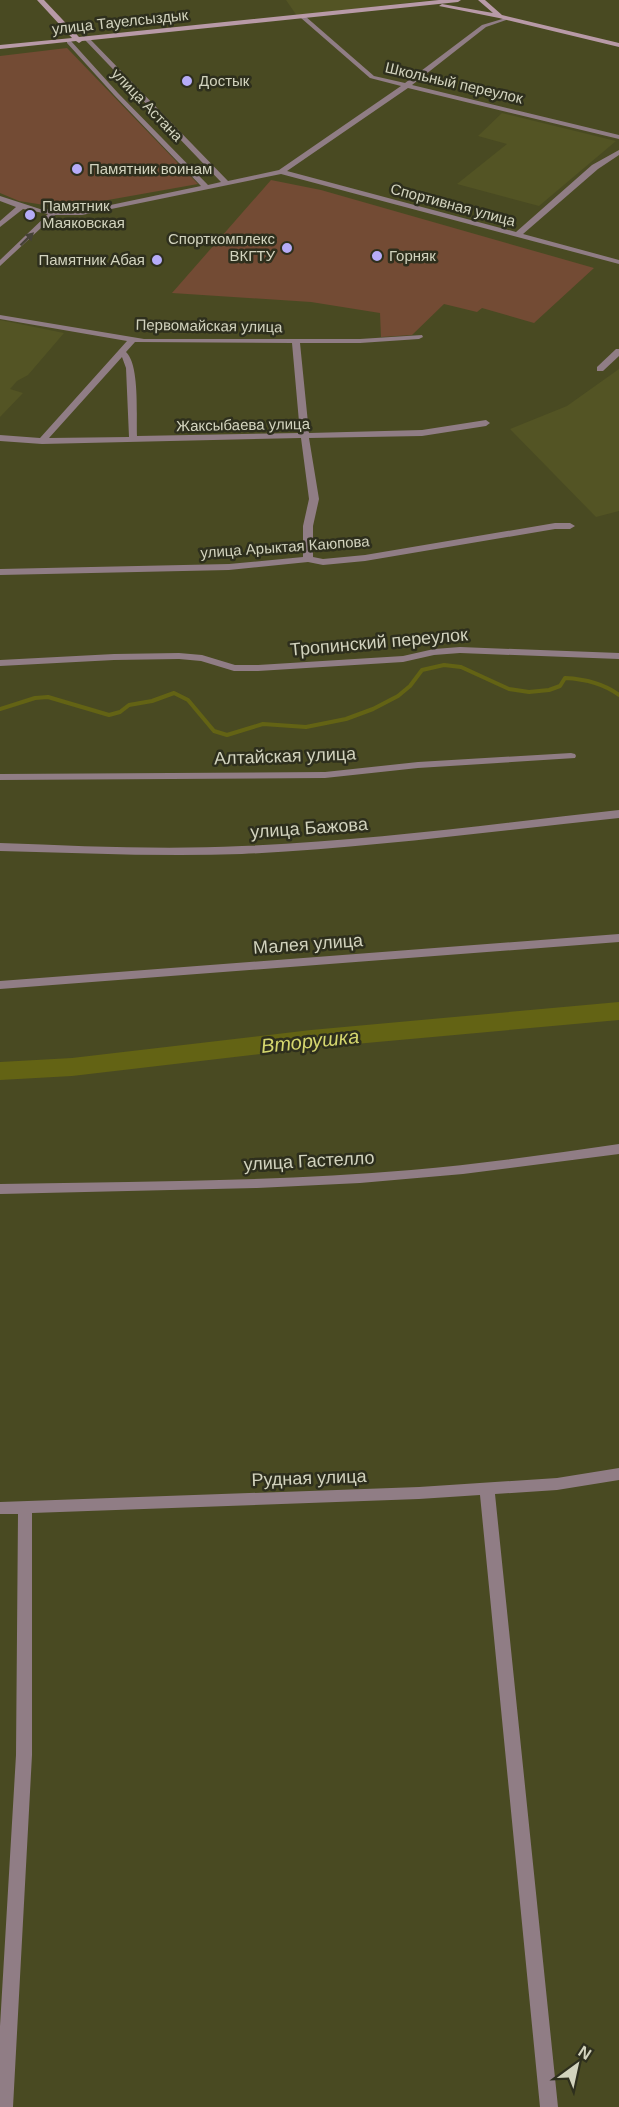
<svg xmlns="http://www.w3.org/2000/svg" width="619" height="2107" font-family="Helvetica,sans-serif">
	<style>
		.built { fill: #535424 }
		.green { fill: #734b34 }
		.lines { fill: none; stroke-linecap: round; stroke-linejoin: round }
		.stream { stroke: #636314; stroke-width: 4 }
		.river { fill: #636314; fill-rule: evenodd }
		.street { fill: #907d85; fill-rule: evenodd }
		.secondary { fill: #b89aa7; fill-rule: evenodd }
		.oneway { fill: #464237 }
		.poi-dot { fill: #b6acf8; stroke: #2e2f1d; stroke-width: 2 }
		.labels { text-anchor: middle; stroke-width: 5; stroke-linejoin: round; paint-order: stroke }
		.far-street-label { font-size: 15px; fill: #d2d3be; stroke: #2e2f1d }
		.far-poi-label { font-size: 15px; fill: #d2d3be; stroke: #2e2f1d; text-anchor: start }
		.street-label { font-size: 18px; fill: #d2d3be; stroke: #2e2f1d }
		.water-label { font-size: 20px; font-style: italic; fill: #d4d66e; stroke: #2e2f1d }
	</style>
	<rect width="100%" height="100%" fill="#494a22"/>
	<g class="built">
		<path d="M 286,0 L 430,0 L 297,16 Z"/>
		<path d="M 502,113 L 616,141 L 539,206 L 457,184 L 507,144 L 478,136 Z"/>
		<path d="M 0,320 L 64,333 L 28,375 L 17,381 L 10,389 L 23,393 L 0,417 Z"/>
		<path d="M 619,369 L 619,511 L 596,517 L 510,429 L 567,406 Z"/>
	</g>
	<g class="green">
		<path d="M 67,48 L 198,184 L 63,208 L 19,201 L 0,193 L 0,56 Z"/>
		<path d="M 271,180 L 321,190 L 594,268 L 534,323 L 482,308 L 477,312 L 444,304 L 412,335 L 381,337 L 380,313 L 311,302 L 172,293 Z"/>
	</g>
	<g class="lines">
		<path class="stream" d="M 0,709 L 35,698 L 48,697 L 109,715 L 120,712 L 129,705 L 152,701 L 174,693 L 188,700 L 214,731 L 227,735 L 263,724 L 306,727 L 346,719 L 373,709 L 398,696 L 410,686 L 422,670 L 444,665 L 461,667 L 509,689 L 529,692 L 549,690 L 560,686 L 565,678 C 585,679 603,683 619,695"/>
		<path class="river" d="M 619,1002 L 619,1020 L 311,1048 L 72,1076 L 0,1080 L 0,1062 L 72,1058 L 311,1030 Z"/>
		<g class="street">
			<path d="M 301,16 L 305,16 L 374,76 L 405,83 L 482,25 L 509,17 L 509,19 L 486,27 L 412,85 L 619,135 L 619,139 L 408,88 L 287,171 L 516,232 L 592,165 L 619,150 L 619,155 L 598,169 L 523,234 L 619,260 L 619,264 L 281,174 L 82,215 L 55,215 L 0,266 L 0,260 L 48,214 L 23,209 L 0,227 L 0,221 L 16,207 L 0,201 L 0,196 L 40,209 L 82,211 L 201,186 L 114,95 L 67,43 L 67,41 L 71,41 L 118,93 L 208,185 L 221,182 L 85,40 L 90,39 L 228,181 L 279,170 L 401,86 L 370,78 L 301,18 Z"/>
			<path d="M 0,315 L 144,339 L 360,339 L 422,335 L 423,337 L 419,339 L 360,343 L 300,343 L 309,433 L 422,430 L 486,420 L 490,423 L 486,426 L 422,436 L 309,438 L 319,499 L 313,526 L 313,557 L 323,559 L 365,555 L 555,523 L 570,523 L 575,526 L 570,529 L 555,529 L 365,561 L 323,565 L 308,562 L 229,570 L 0,575 L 0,569 L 229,564 L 303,557 L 303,526 L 309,499 L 301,438 L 42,444 L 0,441 L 0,435 L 40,438 L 127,341 L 0,319 ZM 135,342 L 292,343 L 300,433 L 137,436 C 136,416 140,365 126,352 ZM 122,357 L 126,368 L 129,437 L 49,438 Z"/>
			<path d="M 616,349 L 619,349 L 619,356 L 603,371 L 597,371 L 597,367 Z"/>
			<path d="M 460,647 L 619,653 L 619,659 L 460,653 L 434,655 L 403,662 L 258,671 L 234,671 L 201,661 L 179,659 L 114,660 L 0,666 L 0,660 L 114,654 L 179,653 L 202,655 L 235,665 L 258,665 L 403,656 L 434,649 Z"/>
			<path d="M 571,753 L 575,754 L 576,756 L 575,758 L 418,768 L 325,778 L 0,780 L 0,774 L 325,772 L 418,762 Z"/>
			<path d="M 619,810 L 619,818 C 494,831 368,848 242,854 C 162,857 80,853 0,851 L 0,843 C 80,846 162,850 242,846 C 368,841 494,824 619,810 Z"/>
			<path d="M 619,934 L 619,942 L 0,989 L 0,981 Z"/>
			<path d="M 619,1144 L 619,1154 L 463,1174 L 360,1183 L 257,1188 L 0,1194 L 0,1184 C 137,1181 274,1182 411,1170 C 480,1164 550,1154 619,1144 Z"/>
			<path d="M 619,1468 L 619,1480 L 557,1490 L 495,1494 L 558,2107 L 540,2107 L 480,1495 L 419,1499 L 32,1513 L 32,1755 L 13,2107 L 0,2107 L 0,2026 L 16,1755 L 18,1514 L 0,1514 L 0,1502 L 419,1487 L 557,1478 Z"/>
		</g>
		<g class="secondary">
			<path d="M 37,0 L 44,0 L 79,37 L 439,0 L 461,0 L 458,2 L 82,41 L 79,43 L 76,41 L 0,49 L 0,45 L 72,38 Z"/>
			<path d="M 478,0 L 485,0 L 502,15 L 619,43 L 619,47 L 499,18 L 439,6 L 442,4 L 493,13 Z"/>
		</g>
	</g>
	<defs><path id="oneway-solid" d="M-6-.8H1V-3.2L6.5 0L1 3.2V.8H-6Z" transform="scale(1.5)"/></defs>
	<use class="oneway" href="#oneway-solid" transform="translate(27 239) rotate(-44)"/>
	<g class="poi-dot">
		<circle cx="187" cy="81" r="6"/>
		<circle cx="77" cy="169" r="6"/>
		<circle cx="30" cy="215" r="6"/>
		<circle cx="287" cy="248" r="6"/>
		<circle cx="377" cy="256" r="6"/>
		<circle cx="157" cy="260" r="6"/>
	</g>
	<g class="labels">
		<g class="far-street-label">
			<text transform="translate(120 22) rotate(-6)" y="5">улица Тауелсыздык</text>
			<text transform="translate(454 83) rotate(13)" y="5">Школьный переулок</text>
			<text transform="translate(147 105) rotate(46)" y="5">улица Астана</text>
			<text transform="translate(453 205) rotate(15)" y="5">Спортивная улица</text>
			<text transform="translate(209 326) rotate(1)" y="5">Первомайская улица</text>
			<text transform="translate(243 425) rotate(-1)" y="5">Жаксыбаева улица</text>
			<text transform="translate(285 547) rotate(-4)" y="5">улица Арыктая Каюпова</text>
		</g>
		<g class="far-poi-label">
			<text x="199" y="86">Достык</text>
			<text x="89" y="174">Памятник воинам</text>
			<text x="42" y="211">Памятник<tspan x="42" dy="17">Маяковская</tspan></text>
			<text x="275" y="244" text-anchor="end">Спорткомплекс<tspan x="275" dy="17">ВКГТУ</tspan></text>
			<text x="389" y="261">Горняк</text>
			<text x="145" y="265" text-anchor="end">Памятник Абая</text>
		</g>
		<g class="street-label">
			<text transform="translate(379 642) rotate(-5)" y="6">Тропинский переулок</text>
			<text transform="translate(285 756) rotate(-2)" y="6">Алтайская улица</text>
			<text transform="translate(309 828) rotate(-4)" y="6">улица Бажова</text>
			<text transform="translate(308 944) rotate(-4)" y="6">Малея улица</text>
			<text transform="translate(309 1161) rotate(-3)" y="6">улица Гастелло</text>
			<text transform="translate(309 1478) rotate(-2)" y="6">Рудная улица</text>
		</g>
		<g class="water-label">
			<text transform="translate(310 1041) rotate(-6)" y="7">Вторушка</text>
		</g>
	</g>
	<g transform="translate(577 2065) rotate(33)" stroke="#2e2f1d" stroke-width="4.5" paint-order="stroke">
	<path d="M0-4.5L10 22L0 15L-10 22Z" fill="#d2d3be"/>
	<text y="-9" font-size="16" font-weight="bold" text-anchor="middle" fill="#d2d3be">N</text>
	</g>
</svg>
